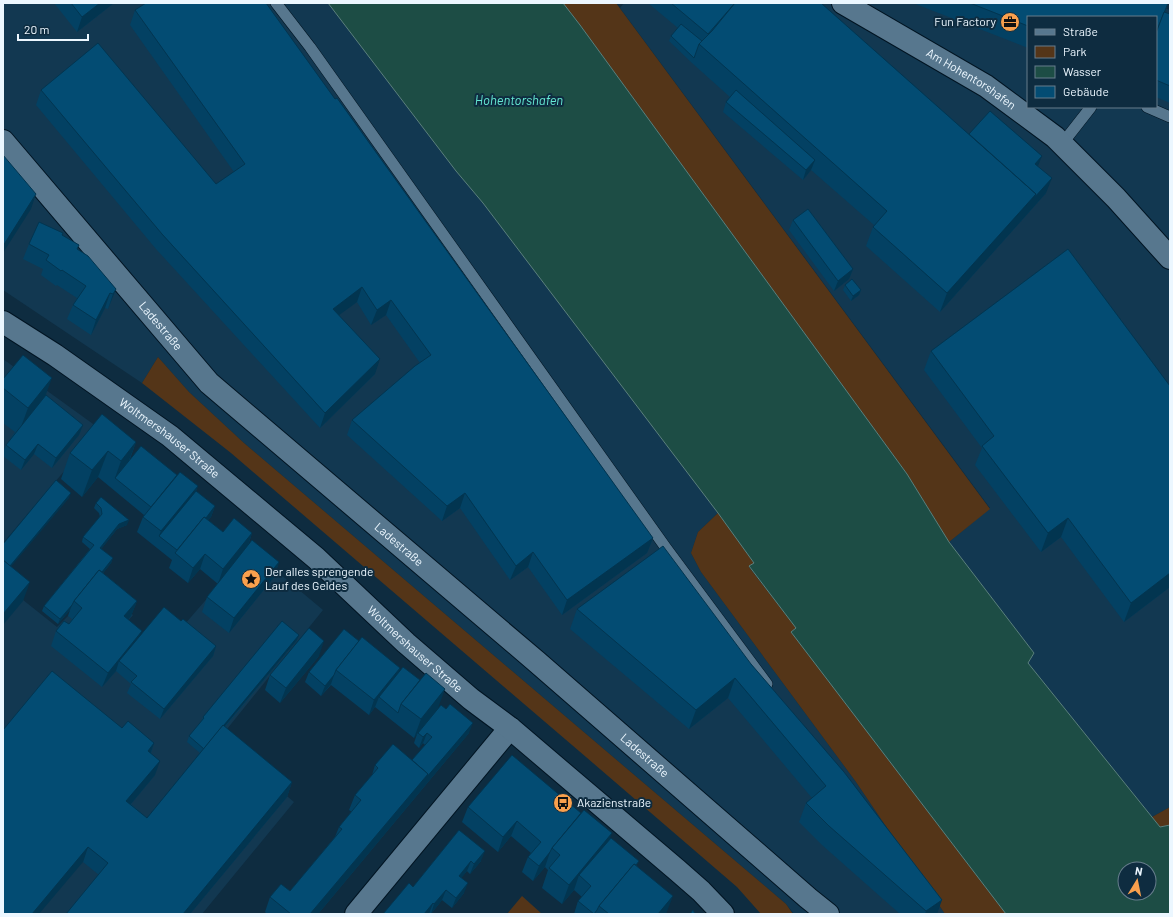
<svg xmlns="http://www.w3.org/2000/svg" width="1173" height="917" font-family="Barlow,sans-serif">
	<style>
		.built { fill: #123851; fill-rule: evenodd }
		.green { fill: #543518 }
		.water { fill: #1d4d45; stroke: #5b807d; fill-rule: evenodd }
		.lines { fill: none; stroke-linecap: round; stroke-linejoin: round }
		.lane-casing { stroke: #011422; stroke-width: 12 }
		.street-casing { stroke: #011422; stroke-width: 24 }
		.secondary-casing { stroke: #011422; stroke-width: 24 }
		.lane { stroke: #57778e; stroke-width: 11 }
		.street { stroke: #57778e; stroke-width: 22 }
		.secondary { stroke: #57778e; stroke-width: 22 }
		.wall { fill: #034163 }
		.shaded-wall { fill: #023550 }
		.building { fill: #034c73; stroke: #023550 }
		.labels { text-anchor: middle; stroke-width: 4; stroke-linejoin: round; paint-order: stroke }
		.poi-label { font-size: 12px; fill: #ecf7ff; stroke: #0e2c40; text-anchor: start }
		.street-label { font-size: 12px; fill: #ecf7ff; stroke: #0e2c40 }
		.water-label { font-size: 13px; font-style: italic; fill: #66ead4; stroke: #0e2c40 }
	</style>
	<rect width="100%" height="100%" fill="#0e2c40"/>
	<g class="built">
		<path d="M 3,3 L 328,3 L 456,171 L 483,203 L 718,513 L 698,532 L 691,553 L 701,572 L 856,782 L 945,914 L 794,914 L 786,904 L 244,443 L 189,392 L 158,357 L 142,383 L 3,290 Z"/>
		<path d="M 624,3 L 1152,3 L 1170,10 L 1170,807 L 1152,817 L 1028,663 L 1034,653 L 949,542 L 990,508 L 620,8 ZM 1028,17 L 1156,17 L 1156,107 L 1028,107 Z"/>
		<path d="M 3,359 L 100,429 L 3,543 Z"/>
		<path d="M 250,549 L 323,610 L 219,739 L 294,802 L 202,914 L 3,914 L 3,584 L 57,627 L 72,612 L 95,584 L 133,615 L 119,632 L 137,647 L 178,632 Z"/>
	</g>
	<g class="green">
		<path d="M 563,3 L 616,3 L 990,509 L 949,542 L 907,474 L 580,25 Z"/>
		<path d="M 158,357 L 189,392 L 244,443 L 786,904 L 793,914 L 761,914 L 737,887 L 586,757 L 231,453 L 142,383 Z"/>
		<path d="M 718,513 L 754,563 L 749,567 L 796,628 L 791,632 L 1006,914 L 945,914 L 856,782 L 701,572 L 691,553 L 698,532 Z"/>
		<path d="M 1170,807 L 1170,825 L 1160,827 L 1152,817 Z"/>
		<path d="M 522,896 L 542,914 L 507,914 Z"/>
	</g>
	<path class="water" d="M 328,3 L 563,3 L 580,25 L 907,474 L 949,542 L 1034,653 L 1028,663 L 1160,827 L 1170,825 L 1170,914 L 1006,914 L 791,632 L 796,628 L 749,566 L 754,563 L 718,513 L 483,203 L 456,171 ZM 1125,869 L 1149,869 L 1149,893 L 1125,893 Z"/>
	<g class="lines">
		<defs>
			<g id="lane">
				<path d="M 276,3 L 310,47 L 666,548 L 767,684"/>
				<path d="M 1147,107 L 1170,117"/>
				<path d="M 1062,144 L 1091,107"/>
			</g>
			<g id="street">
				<path id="s1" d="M 843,3 L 986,86 L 1055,137 L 1116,198 L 1170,258"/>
				<path id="s2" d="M 3,141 L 209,383 L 537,662 L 808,898 L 828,914"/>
				<path d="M 356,914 L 510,728"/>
			</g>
			<g id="secondary">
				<path id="s3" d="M 3,322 L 55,355 L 170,436 L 316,558 L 406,643 L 471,699 L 510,728 L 677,870 L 701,891 L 723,914"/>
			</g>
		</defs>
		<use href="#lane" class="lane-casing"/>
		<use href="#street" class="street-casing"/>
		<use href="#secondary" class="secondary-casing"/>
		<use href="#lane" class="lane"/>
		<use href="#street" class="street"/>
		<use href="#secondary" class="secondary"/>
	</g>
	<g class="wall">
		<path d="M 54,3 L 114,3 L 77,32 Z"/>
		<path d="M 648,3 L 821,3 L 969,134 L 1038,167 L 1046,193 L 940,312 L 866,246 L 873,227 L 874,225 L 811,170 L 803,180 L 723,112 L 726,102 L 730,97 L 692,63 L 669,41 L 671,36 L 678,28 Z"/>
		<path d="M 913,3 L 1168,3 L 1165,12 L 1170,14 L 1170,103 L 1156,97 L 1156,17 L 1028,17 L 1028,48 Z"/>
		<path d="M 135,10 L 653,538 L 647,553 L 562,615 L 528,567 L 510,580 L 460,508 L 442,521 L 347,435 L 352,420 L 420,363 L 386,315 L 371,325 L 357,302 L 338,315 L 375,374 L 320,428 L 156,249 L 36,105 L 41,90 L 216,184 L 234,172 L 130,25 Z"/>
		<path d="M 793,220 L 853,269 L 849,279 L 834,291 L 789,230 Z"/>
		<path d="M 62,235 L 79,245 L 77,249 L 116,289 L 108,309 L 105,308 L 91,335 L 67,319 L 73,305 L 77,298 L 57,285 L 56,286 L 41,275 L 43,269 L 23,259 L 29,244 Z"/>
		<path d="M 845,285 L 861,290 L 859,295 L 851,301 L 843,290 Z"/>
		<path d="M 931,351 L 1170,386 L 1170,587 L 1124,622 L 1061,537 L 1041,552 L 975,465 L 982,448 L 924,370 Z"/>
		<path d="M 3,379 L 46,395 L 83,425 L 79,435 L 52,468 L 34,454 L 21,470 L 3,456 L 3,452 L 6,445 L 15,432 L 3,423 Z"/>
		<path d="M 136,442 L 130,459 L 177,475 L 198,486 L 196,491 L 215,506 L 211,517 L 208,520 L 223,532 L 252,533 L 248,546 L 279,562 L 274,577 L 229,633 L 202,612 L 207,597 L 218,584 L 200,569 L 188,583 L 169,568 L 172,560 L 137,532 L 143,517 L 144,515 L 98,477 L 82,497 L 61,479 L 70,453 Z"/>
		<path d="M 96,503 L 127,525 L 117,529 L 101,549 L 113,558 L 111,563 L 103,573 L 137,601 L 131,616 L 128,620 L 140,636 L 181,621 L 216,646 L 213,656 L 160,719 L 127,693 L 131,684 L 116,671 L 102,687 L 51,646 L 56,631 L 69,624 L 72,619 L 68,616 L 70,610 L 58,624 L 42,611 L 44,606 L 90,549 L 82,542 L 83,537 L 100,517 L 99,513 L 94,508 Z"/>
		<path d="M 577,609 L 751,664 L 937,914 L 900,914 L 822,845 L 799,822 L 806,803 L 812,798 L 728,698 L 689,729 L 570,629 Z"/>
		<path d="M 299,635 L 297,640 L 225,727 L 292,782 L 287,797 L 190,914 L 66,914 L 99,875 L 83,862 L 122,728 L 154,743 L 151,753 L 155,775 L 131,804 L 147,818 L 200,753 L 187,742 L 189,736 L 201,722 L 203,717 Z"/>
		<path d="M 359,641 L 400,668 L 399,672 L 438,708 L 423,727 L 469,733 L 318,914 L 267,914 L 265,912 L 270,897 L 290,891 L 335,837 L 339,827 L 352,812 L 349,810 L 355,795 L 372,775 L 375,765 L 412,760 L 425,745 L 423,743 L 419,748 L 414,743 L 417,734 L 414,738 L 375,707 L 369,715 L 331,685 L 321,696 L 305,682 L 309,672 Z"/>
		<path d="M 319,656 L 280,703 L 265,690 L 270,675 Z"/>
		<path d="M 468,807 L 611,838 L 637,866 L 666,914 L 574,914 L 578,901 L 582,897 L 574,890 L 562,904 L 542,888 L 548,870 L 545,867 L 533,881 L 522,872 L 528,857 L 531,853 L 511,836 L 498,852 L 462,822 Z"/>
		<path d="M 459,830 L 481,861 L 470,874 L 467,871 L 461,878 L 464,893 L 452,908 L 442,900 L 431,914 L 429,913 L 429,914 L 383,914 L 413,887 Z"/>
	</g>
	<g class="shaded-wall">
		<path d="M 100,3 L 114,3 L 77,32 L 82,17 Z"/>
		<path d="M 1042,156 L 1036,171 L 1035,164 Z"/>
		<path d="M 815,160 L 811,170 L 803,180 L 806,170 Z"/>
		<path d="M 1052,178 L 1046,193 L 940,312 L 947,293 L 1036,194 Z"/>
		<path d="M 36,194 L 31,209 L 3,253 L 3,246 Z"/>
		<path d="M 853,269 L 849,279 L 834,291 L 838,281 Z"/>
		<path d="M 362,287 L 357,302 L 327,324 L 333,309 Z"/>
		<path d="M 116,289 L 108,309 L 113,294 Z"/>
		<path d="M 861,290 L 859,295 L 851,301 L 853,296 Z"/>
		<path d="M 110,293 L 105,308 L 91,335 L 96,320 Z"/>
		<path d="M 391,300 L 386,315 L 371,325 L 377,310 Z"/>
		<path d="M 380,359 L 375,374 L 320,428 L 325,413 Z"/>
		<path d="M 52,378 L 42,405 L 18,435 L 28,408 Z"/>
		<path d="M 83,425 L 79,435 L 52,468 L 56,458 Z"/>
		<path d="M 136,442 L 126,468 L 115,478 L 121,461 Z"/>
		<path d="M 38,444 L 34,454 L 21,470 L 25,460 Z"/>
		<path d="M 108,451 L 98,477 L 82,497 L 92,470 Z"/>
		<path d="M 198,486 L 192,501 L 159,536 L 161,531 Z"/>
		<path d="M 71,493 L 69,498 L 3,576 L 3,574 Z"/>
		<path d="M 465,493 L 460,508 L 442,521 L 447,506 Z"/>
		<path d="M 215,506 L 211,517 L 179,556 L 178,551 Z"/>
		<path d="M 1068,518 L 1061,537 L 1041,552 L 1048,533 Z"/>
		<path d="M 129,520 L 127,525 L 117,529 L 98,553 L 100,548 L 119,524 Z"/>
		<path d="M 252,533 L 247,548 L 218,584 L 223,569 Z"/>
		<path d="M 653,538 L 647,553 L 562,615 L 567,600 Z"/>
		<path d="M 533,552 L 528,567 L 510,580 L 516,566 Z"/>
		<path d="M 205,554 L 200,569 L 188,583 L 193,568 Z"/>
		<path d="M 113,558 L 111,563 L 78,604 L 76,603 Z"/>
		<path d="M 279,562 L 274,577 L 229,633 L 234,618 Z"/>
		<path d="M 1170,573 L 1170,587 L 1124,622 L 1131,603 Z"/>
		<path d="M 30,582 L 23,601 L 3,625 L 3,614 Z"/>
		<path d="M 137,601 L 131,616 L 119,631 L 124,616 Z"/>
		<path d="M 72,605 L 70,610 L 58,624 L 60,619 Z"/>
		<path d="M 142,631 L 136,645 L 119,661 L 116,671 L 102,687 L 108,673 Z"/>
		<path d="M 299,635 L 297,640 L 215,738 L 217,733 Z"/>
		<path d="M 324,641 L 319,656 L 280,703 L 286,688 Z"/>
		<path d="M 216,646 L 213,656 L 160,719 L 164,709 Z"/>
		<path d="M 400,668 L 395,683 L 379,697 L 375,707 L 369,715 L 374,700 Z"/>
		<path d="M 334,675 L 331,684 L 321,696 L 325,686 Z"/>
		<path d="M 735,678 L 728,698 L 689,729 L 696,710 Z"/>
		<path d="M 445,689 L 438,708 L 414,738 L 421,719 Z"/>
		<path d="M 473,723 L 469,733 L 318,914 L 310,914 L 428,774 Z"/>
		<path d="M 427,733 L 423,743 L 419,748 L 423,737 Z"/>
		<path d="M 154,743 L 149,758 L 148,751 Z"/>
		<path d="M 160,761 L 155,775 L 121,816 L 126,801 Z"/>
		<path d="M 292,782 L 287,797 L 190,914 L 183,914 Z"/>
		<path d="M 517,821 L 511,836 L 498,852 L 503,837 Z"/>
		<path d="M 612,833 L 605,852 L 579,875 L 574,890 L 562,904 L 569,885 Z"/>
		<path d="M 88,847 L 83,862 L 39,914 L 32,914 Z"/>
		<path d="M 485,851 L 481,861 L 470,874 L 474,864 Z"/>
		<path d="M 550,852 L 545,867 L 533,881 L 539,866 Z"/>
		<path d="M 471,861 L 467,871 L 455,886 L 459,876 Z"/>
		<path d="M 468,883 L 464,893 L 452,908 L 456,898 Z"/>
		<path d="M 446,890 L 442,900 L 431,914 L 434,904 Z"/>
		<path d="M 673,896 L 666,914 L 658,914 Z"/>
		<path d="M 942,900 L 937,914 L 925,914 L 926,911 Z"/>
		<path d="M 433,903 L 429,914 L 424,914 Z"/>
	</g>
	<g class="building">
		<path d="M 71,3 L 100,3 L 82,17 Z"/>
		<path d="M 146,3 L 266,3 L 335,99 L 337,98 L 653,538 L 567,600 L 533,552 L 516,566 L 465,493 L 447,506 L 352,420 L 415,366 L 431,355 L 391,300 L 377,310 L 362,287 L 333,309 L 380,359 L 325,413 L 162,234 L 41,90 L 98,43 L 216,184 L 245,164 L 135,10 Z"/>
		<path d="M 671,3 L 735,3 L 708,34 Z"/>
		<path d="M 735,3 L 821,3 L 1036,194 L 947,293 L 873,227 L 887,211 L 699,44 L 712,31 Z"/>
		<path d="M 970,3 L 1168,3 L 1156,33 L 1156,17 L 1028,17 L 1028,26 Z"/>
		<path d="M 1164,12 L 1170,14 L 1170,86 L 1156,80 L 1156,33 Z"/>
		<path d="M 681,24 L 702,41 L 699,44 L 694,58 L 671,36 Z"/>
		<path d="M 736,90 L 815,160 L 806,170 L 726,102 Z"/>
		<path d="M 990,111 L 1042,156 L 1035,164 L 1052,178 L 1034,198 L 1036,194 L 969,134 Z"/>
		<path d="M 3,155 L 36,194 L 3,246 Z"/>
		<path d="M 808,209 L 853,269 L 838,281 L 793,220 Z"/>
		<path d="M 39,222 L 63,233 L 62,235 L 79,245 L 77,249 L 88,256 L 116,289 L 113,294 L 110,293 L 96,320 L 73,305 L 86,286 L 62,270 L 61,271 L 46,260 L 49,255 L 29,244 Z"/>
		<path d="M 1068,249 L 1170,386 L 1170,573 L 1131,603 L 1068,518 L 1048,533 L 982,446 L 994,436 L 931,351 Z"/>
		<path d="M 852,279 L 861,290 L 853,296 L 845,285 Z"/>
		<path d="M 23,355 L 52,378 L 28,408 L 3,388 L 3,379 Z"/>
		<path d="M 46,395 L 83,425 L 56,458 L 38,444 L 25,460 L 6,445 Z"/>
		<path d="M 102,414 L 136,442 L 121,461 L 108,451 L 92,470 L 70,453 Z"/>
		<path d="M 141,446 L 177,475 L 151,507 L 115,478 Z"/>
		<path d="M 180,472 L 198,486 L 161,531 L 143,517 Z"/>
		<path d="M 56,480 L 71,493 L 10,566 L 3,560 L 3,544 Z"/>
		<path d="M 196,491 L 215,506 L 206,518 L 204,517 L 177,550 L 159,536 Z"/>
		<path d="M 101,497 L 129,520 L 119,524 L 100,548 L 113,558 L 102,572 L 99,570 L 74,601 L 72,605 L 60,619 L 44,606 L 94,545 L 83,537 L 102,514 L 101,508 L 96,503 Z"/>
		<path d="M 204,517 L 223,532 L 234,518 L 252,533 L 223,569 L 205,554 L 193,568 L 175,553 Z"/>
		<path d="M 252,540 L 279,562 L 234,618 L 207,597 Z"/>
		<path d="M 663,546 L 751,664 L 844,772 L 942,900 L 926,911 L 829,826 L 806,803 L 826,786 L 735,678 L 696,710 L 577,609 Z"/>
		<path d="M 3,560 L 30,582 L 3,614 Z"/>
		<path d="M 99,570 L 137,601 L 124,616 L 142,631 L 108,673 L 56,631 L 64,621 L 69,624 L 82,608 L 74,601 Z"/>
		<path d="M 164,607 L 181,621 L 183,619 L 216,646 L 164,709 L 131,682 L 137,676 L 119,661 Z"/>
		<path d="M 282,621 L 299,635 L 204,749 L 189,736 L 204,718 L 203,717 Z"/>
		<path d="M 309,628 L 324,641 L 286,688 L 270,675 Z"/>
		<path d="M 344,629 L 359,641 L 336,670 L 334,675 L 325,686 L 309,672 Z"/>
		<path d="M 362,637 L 400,668 L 374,700 L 336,670 Z"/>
		<path d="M 403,667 L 420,680 L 401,704 L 398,713 L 379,697 Z"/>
		<path d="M 52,671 L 122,728 L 128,721 L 154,743 L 148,751 L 160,761 L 126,801 L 147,818 L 223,725 L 292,782 L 183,914 L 66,914 L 108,863 L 88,847 L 32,914 L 3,914 L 3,730 Z"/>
		<path d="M 426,673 L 445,689 L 421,719 L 401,704 Z"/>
		<path d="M 450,704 L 473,723 L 426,778 L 428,774 L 412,760 L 432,737 L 427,733 L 423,737 L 418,733 L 441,705 L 446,709 Z"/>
		<path d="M 393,744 L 428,774 L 310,914 L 291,914 L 270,897 L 281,884 L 290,891 L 342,829 L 339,827 L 361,800 L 355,795 L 378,768 L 375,765 Z"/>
		<path d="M 512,755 L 581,813 L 552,848 L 550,852 L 539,866 L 528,857 L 541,842 L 517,821 L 503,837 L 468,807 Z"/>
		<path d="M 584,810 L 612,833 L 569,885 L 549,868 L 560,855 L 552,848 Z"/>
		<path d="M 459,830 L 485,851 L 474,864 L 471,861 L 459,876 L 468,883 L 456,898 L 446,890 L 434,904 L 433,903 L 424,914 L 383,914 L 409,883 L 413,887 Z"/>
		<path d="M 611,838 L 639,861 L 636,865 L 634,864 L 599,906 L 597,910 L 594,914 L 578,901 L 591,886 L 579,875 Z"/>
		<path d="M 634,864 L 673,896 L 658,914 L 609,914 L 599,906 Z"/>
		<path d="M 693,910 L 695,914 L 690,914 Z"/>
	</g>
	<defs>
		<symbol id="office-disc" viewBox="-11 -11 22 22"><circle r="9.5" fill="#f9a04d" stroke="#0e2c40"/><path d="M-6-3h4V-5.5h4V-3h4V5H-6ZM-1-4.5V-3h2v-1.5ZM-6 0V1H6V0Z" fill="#111"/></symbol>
		<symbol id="sight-disc" viewBox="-11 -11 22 22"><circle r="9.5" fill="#f9a04d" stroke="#0e2c40"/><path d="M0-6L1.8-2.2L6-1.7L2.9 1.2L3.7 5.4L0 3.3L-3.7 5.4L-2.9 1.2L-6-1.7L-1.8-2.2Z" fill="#111"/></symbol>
		<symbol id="bus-disc" viewBox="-11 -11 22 22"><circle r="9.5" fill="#f9a04d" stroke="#0e2c40"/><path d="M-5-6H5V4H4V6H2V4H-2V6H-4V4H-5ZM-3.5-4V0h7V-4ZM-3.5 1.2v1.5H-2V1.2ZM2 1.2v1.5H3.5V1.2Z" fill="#111"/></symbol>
	</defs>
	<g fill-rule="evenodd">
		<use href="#office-disc" x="999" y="11" width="22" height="22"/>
		<use href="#sight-disc" x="240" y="568" width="22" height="22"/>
		<use href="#bus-disc" x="552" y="792" width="22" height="22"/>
	</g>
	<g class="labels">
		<g class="poi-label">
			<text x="996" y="26" text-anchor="end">Fun Factory</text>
			<text x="265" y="576">Der alles sprengende<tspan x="265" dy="14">Lauf des Geldes</tspan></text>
			<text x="577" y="807">Akazienstraße</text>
		</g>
		<g class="street-label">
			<text dy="4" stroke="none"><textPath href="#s1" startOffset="149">Am Hohentorshafen</textPath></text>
			<text dy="4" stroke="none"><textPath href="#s2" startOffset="243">Ladestraße</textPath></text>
			<text dy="4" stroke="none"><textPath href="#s3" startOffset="203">Woltmershauser Straße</textPath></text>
			<text dy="4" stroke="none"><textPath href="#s2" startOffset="567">Ladestraße</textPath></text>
			<text dy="4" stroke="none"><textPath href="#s3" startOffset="527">Woltmershauser Straße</textPath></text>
			<text dy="4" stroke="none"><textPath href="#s2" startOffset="891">Ladestraße</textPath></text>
		</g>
		<g class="water-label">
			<text x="519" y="105">Hohentorshafen</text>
		</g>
	</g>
	<rect width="1173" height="917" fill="none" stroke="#ecf7ff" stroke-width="8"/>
	<rect x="1027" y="16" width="130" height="92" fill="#0e2c40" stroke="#677d8c"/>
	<rect x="1035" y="29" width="20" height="6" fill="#57778e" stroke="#677d8c"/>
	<text x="1063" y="36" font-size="12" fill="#ecf7ff">Straße</text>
	<rect x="1035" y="46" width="20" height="12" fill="#543518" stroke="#677d8c"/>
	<text x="1063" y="56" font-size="12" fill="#ecf7ff">Park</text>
	<rect x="1035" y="66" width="20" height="12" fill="#1d4d45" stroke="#677d8c"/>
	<text x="1063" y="76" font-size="12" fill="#ecf7ff">Wasser</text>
	<rect x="1035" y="86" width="20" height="12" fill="#034c73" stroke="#677d8c"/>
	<text x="1063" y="96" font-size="12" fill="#ecf7ff">Gebäude</text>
	<g transform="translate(1137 881) rotate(10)"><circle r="19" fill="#0e2c40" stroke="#677d8c"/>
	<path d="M0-3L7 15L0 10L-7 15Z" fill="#f9a04d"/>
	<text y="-6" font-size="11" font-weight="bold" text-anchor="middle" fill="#ecf7ff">N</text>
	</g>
	<path d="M18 34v6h70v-6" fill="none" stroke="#ecf7ff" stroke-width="2"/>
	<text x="24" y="34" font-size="12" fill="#ecf7ff" stroke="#0e2c40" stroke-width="3" paint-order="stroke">20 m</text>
</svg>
